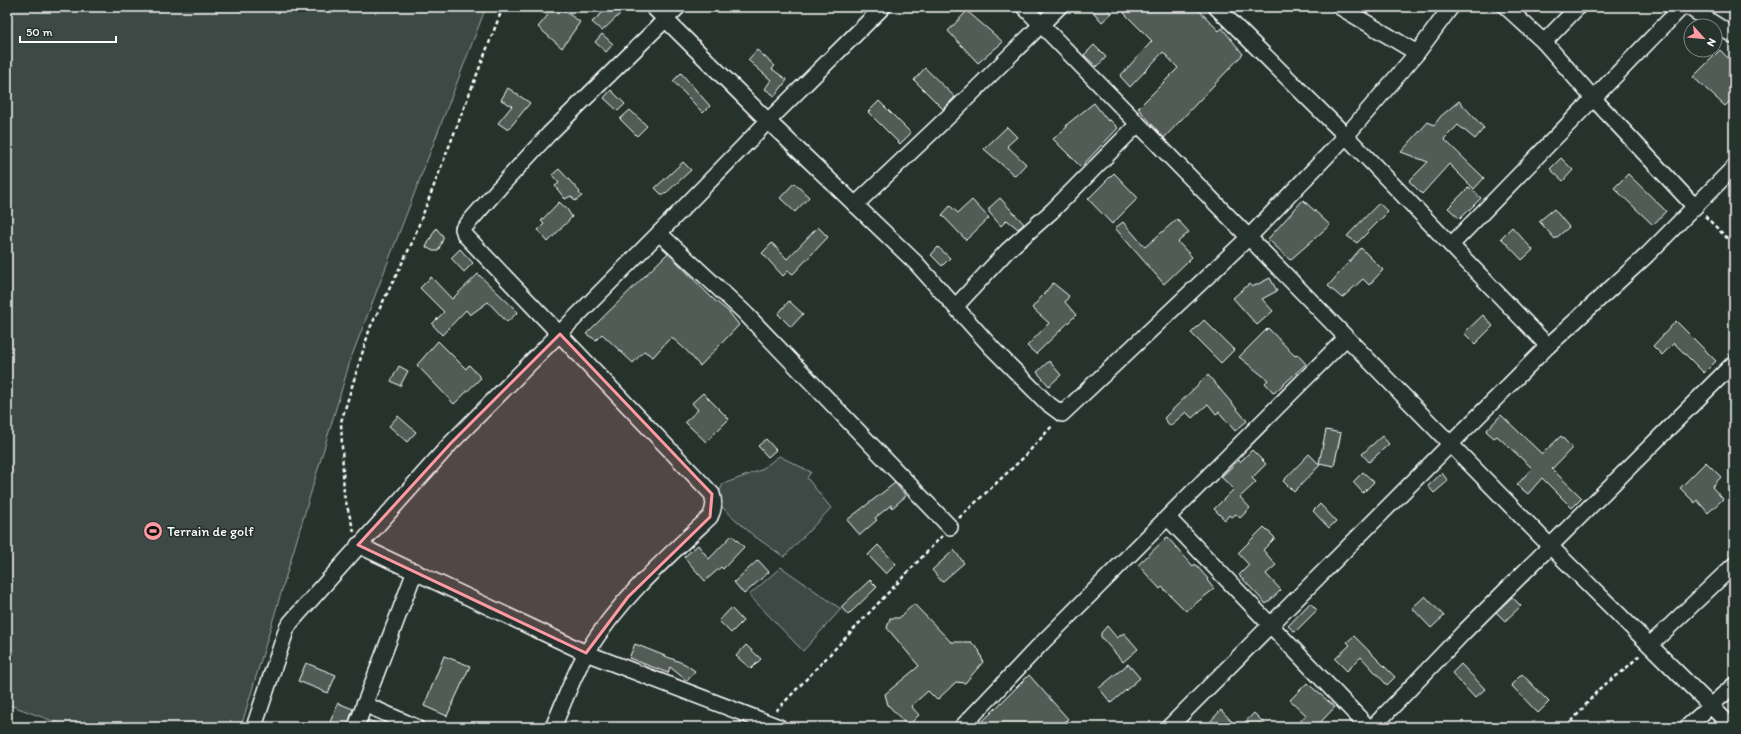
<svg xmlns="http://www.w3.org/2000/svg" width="1741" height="734" font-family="Itim,sans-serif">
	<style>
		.green { fill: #3e4944; stroke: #9ea4a2 }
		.building { fill: #515c57; stroke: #fff }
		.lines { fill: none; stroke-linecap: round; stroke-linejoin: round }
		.street-casing { stroke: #fff; stroke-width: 18 }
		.path { stroke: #fff; stroke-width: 2.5; stroke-dasharray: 4 3; stroke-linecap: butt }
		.street { stroke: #26332d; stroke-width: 15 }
		.marked { fill: #ff9aa2; fill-opacity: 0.2; stroke: #ff9aa2; stroke-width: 3; stroke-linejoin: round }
		.labels { text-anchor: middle; stroke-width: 3.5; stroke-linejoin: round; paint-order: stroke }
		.poi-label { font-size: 14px; fill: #fff; stroke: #26332d; text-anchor: start }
	</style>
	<rect width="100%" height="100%" fill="#26332d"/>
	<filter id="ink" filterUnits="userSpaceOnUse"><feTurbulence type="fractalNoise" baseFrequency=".025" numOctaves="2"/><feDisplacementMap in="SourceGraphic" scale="8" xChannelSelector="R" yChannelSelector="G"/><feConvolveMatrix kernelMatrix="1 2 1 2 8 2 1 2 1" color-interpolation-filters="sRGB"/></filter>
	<g filter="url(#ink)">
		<g class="green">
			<path d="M 7,7 L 486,7 L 351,358 L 241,727 L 69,727 L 7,704 Z"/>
			<path d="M 779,456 L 811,472 L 807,478 L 831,508 L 784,557 L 754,536 L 715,501 L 723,484 L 761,470 Z"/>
			<path d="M 781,567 L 841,609 L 803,651 L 749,595 Z"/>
		</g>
		<g class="building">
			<path d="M 529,7 L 559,7 L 580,22 L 562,48 L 538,27 L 548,15 Z"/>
			<path d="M 609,7 L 616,7 L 621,13 L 602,31 L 592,22 Z"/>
			<path d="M 1089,7 L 1106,7 L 1112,13 L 1102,22 Z"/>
			<path d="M 1130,7 L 1196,7 L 1219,31 L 1222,28 L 1243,54 L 1164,138 L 1138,108 L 1178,68 L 1163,52 L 1130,87 L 1120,76 L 1152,41 L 1124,13 Z"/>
			<path d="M 967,11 L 1003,42 L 978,63 L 948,31 Z"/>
			<path d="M 602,34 L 613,44 L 606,52 L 595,42 Z"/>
			<path d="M 1094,45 L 1106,57 L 1097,67 L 1084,55 Z"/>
			<path d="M 757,50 L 775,66 L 772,69 L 787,80 L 775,96 L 765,89 L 771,80 L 748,60 Z"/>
			<path d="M 1720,50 L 1734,64 L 1734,97 L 1725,106 L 1693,77 Z"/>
			<path d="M 925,68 L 955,97 L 943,109 L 914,80 Z"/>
			<path d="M 681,73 L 710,106 L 703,113 L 673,81 Z"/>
			<path d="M 508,88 L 530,103 L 508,130 L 498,123 L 512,106 L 501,100 Z"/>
			<path d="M 611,90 L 625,104 L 618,111 L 604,98 Z"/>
			<path d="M 879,101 L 911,133 L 900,144 L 868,112 Z"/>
			<path d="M 1459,101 L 1484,128 L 1475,139 L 1458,125 L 1444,139 L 1484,178 L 1474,189 L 1449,164 L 1422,194 L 1409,181 L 1428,162 L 1401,152 L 1428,122 L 1434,125 L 1441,116 Z"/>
			<path d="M 1094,103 L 1108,121 L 1109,119 L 1118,128 L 1081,167 L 1053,139 L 1067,127 L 1066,125 Z"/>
			<path d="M 630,110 L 647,126 L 637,136 L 620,119 Z"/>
			<path d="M 1007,127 L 1017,137 L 1007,146 L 1026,164 L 1015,176 L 984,149 Z"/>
			<path d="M 1561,158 L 1573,170 L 1563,181 L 1550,169 Z"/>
			<path d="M 683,162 L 691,170 L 665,194 L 661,194 L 655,188 Z"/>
			<path d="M 559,169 L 580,192 L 579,193 L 582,196 L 575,201 L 571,196 L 565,199 L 555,186 L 559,183 L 552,175 Z"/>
			<path d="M 1114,173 L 1138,198 L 1112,224 L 1088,199 Z"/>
			<path d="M 1628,174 L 1666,211 L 1653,225 L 1614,188 Z"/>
			<path d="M 794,183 L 809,197 L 795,212 L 780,198 Z"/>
			<path d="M 1469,187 L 1481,198 L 1460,219 L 1448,208 Z"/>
			<path d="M 1000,198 L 1024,224 L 1018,229 L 1007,220 L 1001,226 L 989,212 L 989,208 Z"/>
			<path d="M 972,200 L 989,218 L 966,240 L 942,215 L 950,206 L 958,213 Z"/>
			<path d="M 1303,200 L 1330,225 L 1290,260 L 1268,239 Z"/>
			<path d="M 559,202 L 567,209 L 572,217 L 548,242 L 538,230 L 544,224 L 541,221 Z"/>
			<path d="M 1379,203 L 1388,212 L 1357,243 L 1347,236 Z"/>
			<path d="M 1554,209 L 1569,227 L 1555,239 L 1539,221 Z"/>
			<path d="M 1177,219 L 1189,232 L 1178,242 L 1192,257 L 1164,284 L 1115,228 L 1123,222 L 1145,247 Z"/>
			<path d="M 818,227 L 828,237 L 793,274 L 788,271 L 783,276 L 762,253 L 772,243 L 787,259 Z"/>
			<path d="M 1512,227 L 1533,250 L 1522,260 L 1501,238 Z"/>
			<path d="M 436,228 L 443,236 L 443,239 L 438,251 L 433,251 L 426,247 Z"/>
			<path d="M 938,247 L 950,258 L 942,266 L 931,255 Z"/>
			<path d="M 1361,248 L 1383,270 L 1369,285 L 1363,279 L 1342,298 L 1328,286 Z"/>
			<path d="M 460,249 L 473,263 L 464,272 L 451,258 Z"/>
			<path d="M 668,253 L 712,298 L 729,312 L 739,325 L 700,366 L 686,350 L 671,337 L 653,357 L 644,351 L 633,363 L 602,334 L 596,340 L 586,334 Z"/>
			<path d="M 478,274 L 518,312 L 507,322 L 488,302 L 470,315 L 466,310 L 442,335 L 432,324 L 444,312 L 420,288 L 431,277 L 452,299 Z"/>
			<path d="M 1270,278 L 1277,291 L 1262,299 L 1273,311 L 1257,325 L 1233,298 L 1249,284 L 1252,287 Z"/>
			<path d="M 1053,283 L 1069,296 L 1065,302 L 1076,315 L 1036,354 L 1027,346 L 1049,323 L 1032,308 Z"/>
			<path d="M 789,301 L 803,314 L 791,327 L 778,314 Z"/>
			<path d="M 1483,315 L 1493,326 L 1475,344 L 1464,333 Z"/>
			<path d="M 1204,320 L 1234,350 L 1221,363 L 1191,333 Z"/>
			<path d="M 1676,321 L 1716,361 L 1704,373 L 1674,343 L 1662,355 L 1653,346 Z"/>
			<path d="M 1268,328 L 1295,356 L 1297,354 L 1306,364 L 1274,393 L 1265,383 L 1268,380 L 1239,357 Z"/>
			<path d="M 438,341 L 466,369 L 469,365 L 481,378 L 454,404 L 417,365 Z"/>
			<path d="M 1049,361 L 1061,375 L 1049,386 L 1037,372 Z"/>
			<path d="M 399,366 L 408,371 L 400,386 L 391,381 Z"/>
			<path d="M 1208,375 L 1247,421 L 1235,431 L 1219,412 L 1216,414 L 1208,404 L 1192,418 L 1186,412 L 1170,426 L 1164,418 Z"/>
			<path d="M 703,393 L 729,419 L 706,442 L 685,422 L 698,410 L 692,403 Z"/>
			<path d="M 1501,415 L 1542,454 L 1561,436 L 1572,448 L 1552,469 L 1582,498 L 1572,508 L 1542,478 L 1528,494 L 1517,485 L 1532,468 L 1497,436 L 1494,438 L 1486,431 Z"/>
			<path d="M 398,416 L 416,432 L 407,442 L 389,426 Z"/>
			<path d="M 1326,430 L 1341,433 L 1334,466 L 1319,463 Z"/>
			<path d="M 1382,436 L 1389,444 L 1369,462 L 1362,454 Z"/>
			<path d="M 766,439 L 776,450 L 768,457 L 758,446 Z"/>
			<path d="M 1252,450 L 1266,464 L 1252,478 L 1256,482 L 1240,497 L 1250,508 L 1240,518 L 1236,514 L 1232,517 L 1229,515 L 1225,520 L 1214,509 L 1234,489 L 1221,477 L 1239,460 L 1240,462 Z"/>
			<path d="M 1309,454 L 1320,465 L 1294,492 L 1283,481 Z"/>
			<path d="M 1706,462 L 1721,477 L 1712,487 L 1723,499 L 1708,513 L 1697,500 L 1695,503 L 1680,488 Z"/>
			<path d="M 1363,472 L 1374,482 L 1363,493 L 1353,482 Z"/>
			<path d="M 1442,473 L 1448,481 L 1434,493 L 1428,486 Z"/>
			<path d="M 895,483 L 906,496 L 892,508 L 891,505 L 875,518 L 877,520 L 860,535 L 847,520 Z"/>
			<path d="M 1320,504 L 1336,521 L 1329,528 L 1313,511 Z"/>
			<path d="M 1264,527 L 1275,538 L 1263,550 L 1276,565 L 1266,574 L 1281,590 L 1266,604 L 1239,575 L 1249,565 L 1238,553 Z"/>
			<path d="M 732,535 L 744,547 L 723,569 L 721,567 L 705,581 L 684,557 L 698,545 L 709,559 Z"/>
			<path d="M 1167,537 L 1193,566 L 1195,564 L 1208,579 L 1207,580 L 1214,589 L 1186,611 L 1162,587 L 1160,589 L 1138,565 Z"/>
			<path d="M 878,545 L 896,564 L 886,574 L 868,555 Z"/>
			<path d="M 954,550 L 964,563 L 942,582 L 932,570 Z"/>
			<path d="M 758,560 L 769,572 L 744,594 L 734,582 Z"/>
			<path d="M 870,580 L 877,587 L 848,615 L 841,607 Z"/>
			<path d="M 1425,596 L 1444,616 L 1431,628 L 1412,608 Z"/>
			<path d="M 1512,597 L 1521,606 L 1505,621 L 1496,612 Z"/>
			<path d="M 1310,603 L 1317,610 L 1295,632 L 1288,626 Z"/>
			<path d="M 914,604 L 951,642 L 971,642 L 979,650 L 983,662 L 965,683 L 956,682 L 937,700 L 928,691 L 911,706 L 919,715 L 908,726 L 888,705 L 885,694 L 919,666 L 887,628 L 890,618 L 899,618 Z"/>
			<path d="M 731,608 L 743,621 L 731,633 L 719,621 Z"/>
			<path d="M 1107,626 L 1117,638 L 1124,633 L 1138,649 L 1123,662 L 1101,637 L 1101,633 Z"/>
			<path d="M 1354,636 L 1395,677 L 1387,685 L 1361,657 L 1347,671 L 1335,659 L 1350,645 L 1347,642 Z"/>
			<path d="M 635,644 L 685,664 L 695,671 L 687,681 L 670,667 L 668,673 L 629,658 Z"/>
			<path d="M 746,645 L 761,659 L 751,669 L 736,656 Z"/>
			<path d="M 444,656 L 470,666 L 447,716 L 424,706 Z"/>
			<path d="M 306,663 L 336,675 L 328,693 L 298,681 Z"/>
			<path d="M 1128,664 L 1140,678 L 1111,703 L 1099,688 Z"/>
			<path d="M 1461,664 L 1485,689 L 1475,698 L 1452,673 Z"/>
			<path d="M 1522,674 L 1549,702 L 1538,713 L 1511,685 Z"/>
			<path d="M 1029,675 L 1068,719 L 1060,727 L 977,727 Z"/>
			<path d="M 1307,683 L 1335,707 L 1316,727 L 1295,727 L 1306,715 L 1290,700 Z"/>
			<path d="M 338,703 L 353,709 L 347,727 L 328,727 Z"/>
			<path d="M 1221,710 L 1237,727 L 1205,727 Z"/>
			<path d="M 1254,713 L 1268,727 L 1240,727 Z"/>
			<path d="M 368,720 L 383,726 L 383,727 L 366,727 Z"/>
		</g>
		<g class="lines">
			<defs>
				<g id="street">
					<path d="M 653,7 L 768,121 L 916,263 L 993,349 L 1047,403 L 1062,414 L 1248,238 L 1346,136 L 1417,53 L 1451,7"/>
					<path d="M 1024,7 L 1550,546 L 1732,727"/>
					<path d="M 1216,7 L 1346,136 L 1548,346"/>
					<path d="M 1340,7 L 1417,53"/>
					<path d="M 1506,7 L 1544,42 L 1593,98 L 1695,207"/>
					<path d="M 1688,7 L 1734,36"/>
					<path d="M 1544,42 L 1578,7"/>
					<path d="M 855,205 L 951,114 L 1059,7"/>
					<path d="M 659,233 L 744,312 L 950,527"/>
					<path d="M 1451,245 L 1682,7"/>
					<path d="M 956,306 L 1007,251 L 1052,211 L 1138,124"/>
					<path d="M 1168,518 L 1368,727"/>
					<path d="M 358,545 L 586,653 L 779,727"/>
					<path d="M 1650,645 L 1734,565"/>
					<path d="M 364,704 L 416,727"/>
					<path d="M 254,727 L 287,628 L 291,622 L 451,443 L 659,233 L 768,121 L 883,7"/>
					<path d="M 356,727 L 415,571"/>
					<path d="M 553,727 C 564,703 573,675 587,652 C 619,600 665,559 710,517 C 714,509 715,503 712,494 L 465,235 L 463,229 L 499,188 L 549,134 L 678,7"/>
					<path d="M 962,727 L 1038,647 L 1346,338"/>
					<path d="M 1169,727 L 1548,346 L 1647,255 L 1734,167"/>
					<path d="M 1373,727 L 1464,632 L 1734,363"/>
					<path d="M 1687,727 L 1734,685"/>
				</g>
			</defs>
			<use href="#street" class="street-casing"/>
			<g class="path">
				<path d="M 1705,216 L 1734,245"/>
				<path d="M 959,518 L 1023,458 L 1053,425"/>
				<path d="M 354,532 L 344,495 L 341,422 L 370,328 L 411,245 L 503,7"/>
				<path d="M 776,711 L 942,536"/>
				<path d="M 1567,727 L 1599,689 L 1623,671 L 1641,654"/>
			</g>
			<use href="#street" class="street"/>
		</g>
	</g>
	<path class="marked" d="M 560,334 L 712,494 L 710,517 L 628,597 L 586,653 L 358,545 L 451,443 Z"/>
	<defs>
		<symbol id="stadium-disc" viewBox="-11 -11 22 22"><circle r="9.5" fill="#ff9aa2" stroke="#26332d"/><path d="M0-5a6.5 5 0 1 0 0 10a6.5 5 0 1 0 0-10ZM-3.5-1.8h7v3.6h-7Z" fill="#111"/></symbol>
	</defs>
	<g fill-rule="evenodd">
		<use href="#stadium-disc" x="142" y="520" width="22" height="22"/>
	</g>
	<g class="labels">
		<g class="poi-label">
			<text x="167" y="536">Terrain de golf</text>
		</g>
	</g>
	<rect width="1741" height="734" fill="none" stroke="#26332d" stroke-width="24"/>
	<rect x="12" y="12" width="1717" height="710" fill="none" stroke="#fff" stroke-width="1.5" filter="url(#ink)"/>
	<g transform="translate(1703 38) rotate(117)"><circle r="19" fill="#26332d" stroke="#7d8581"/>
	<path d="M0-3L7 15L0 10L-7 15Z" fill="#ff9aa2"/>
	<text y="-6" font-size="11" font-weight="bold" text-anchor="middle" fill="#ffffff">N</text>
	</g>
	<path d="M20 36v6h96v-6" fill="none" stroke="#ffffff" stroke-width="2"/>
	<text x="26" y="36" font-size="12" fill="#ffffff" stroke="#26332d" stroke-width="3" paint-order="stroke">50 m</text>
</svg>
